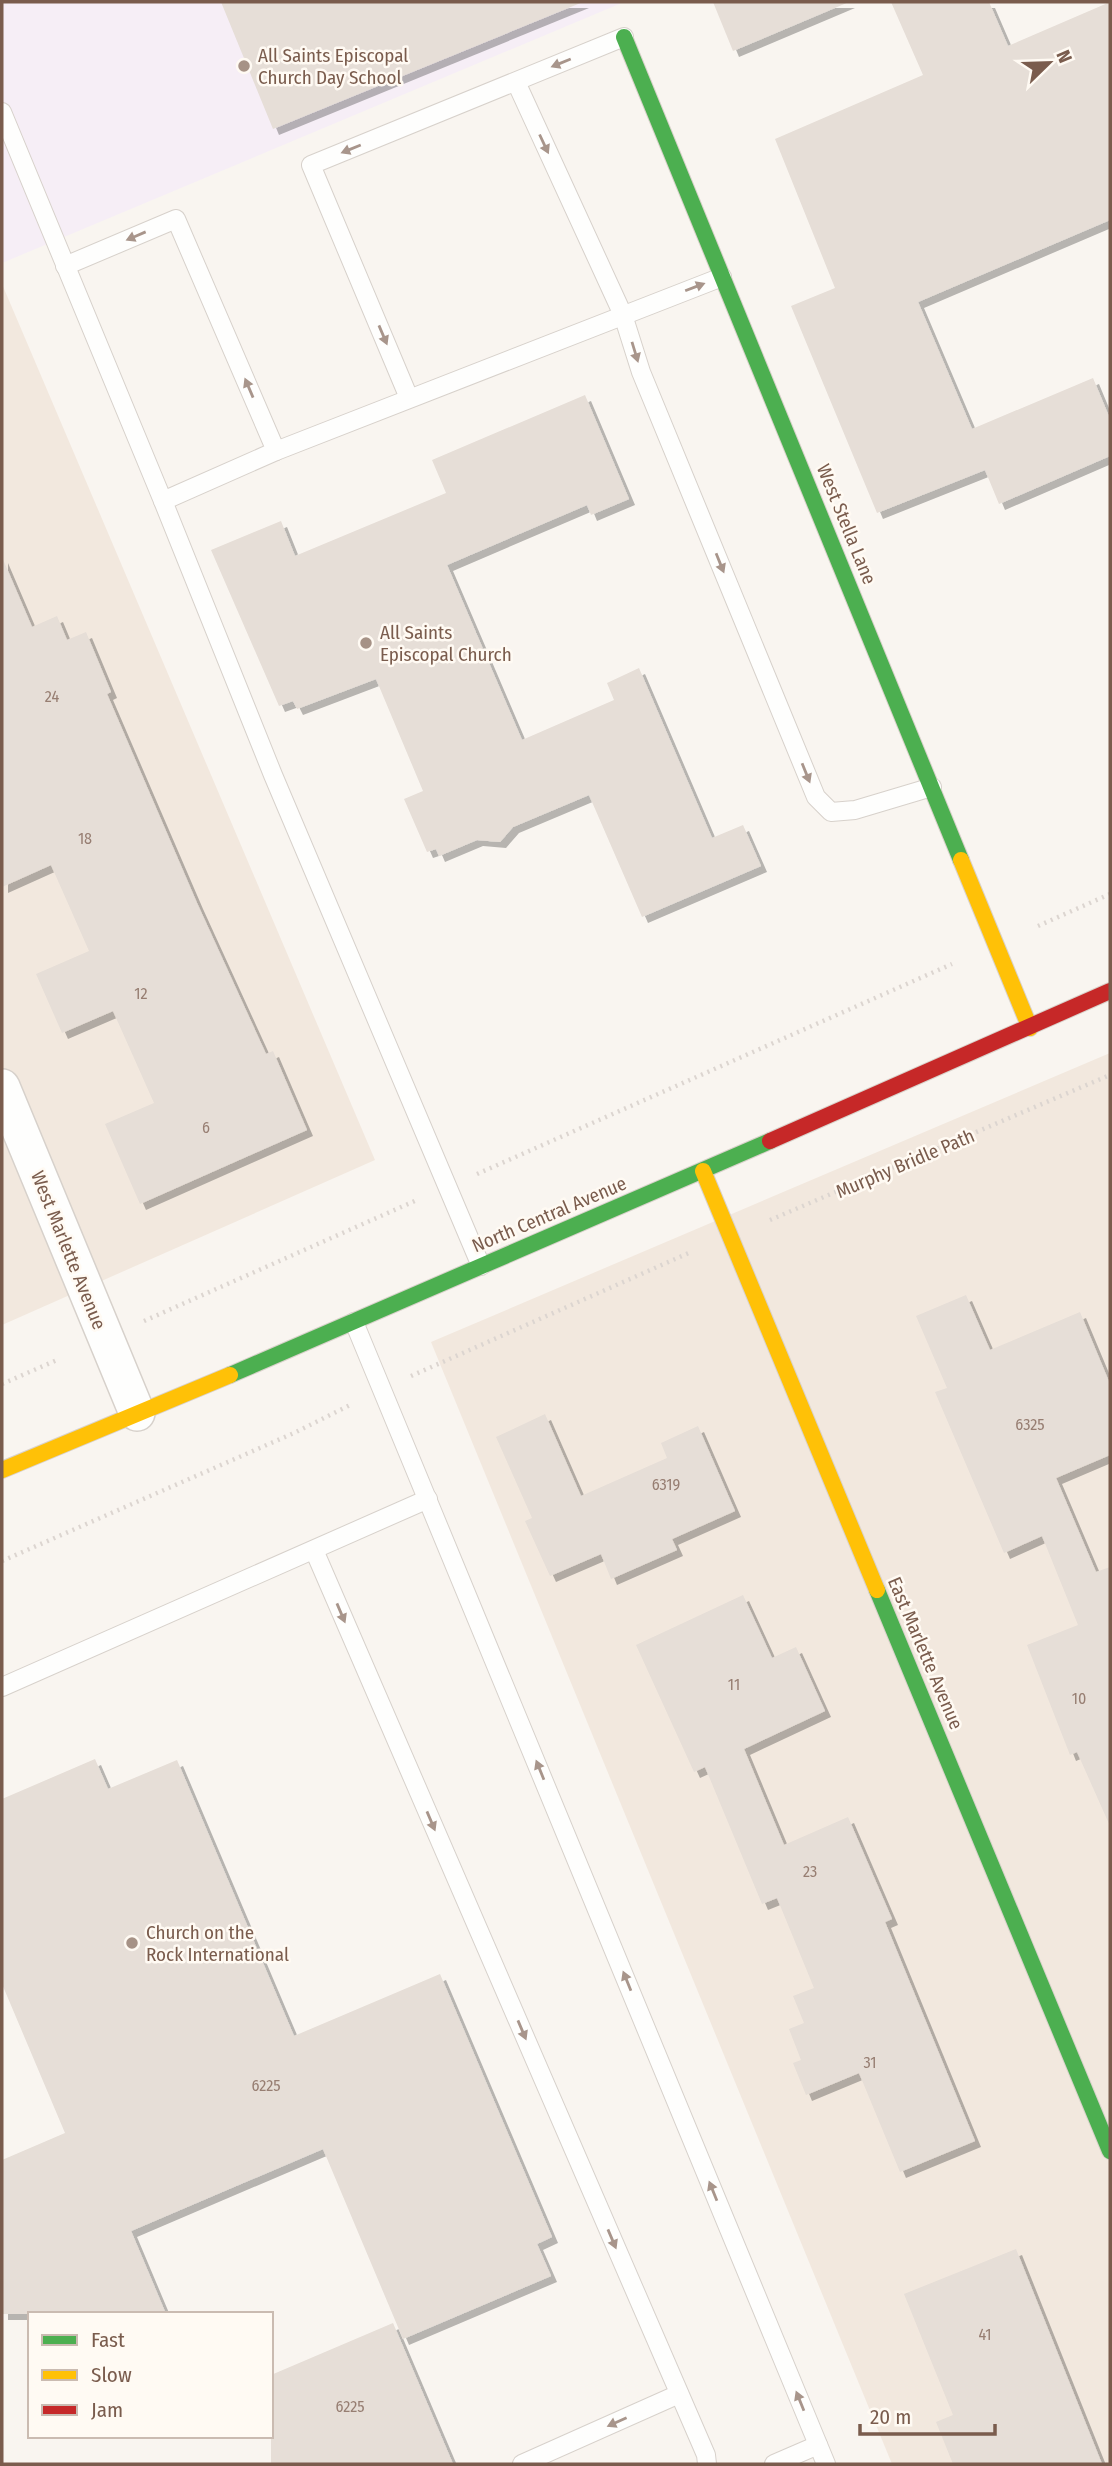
<svg xmlns="http://www.w3.org/2000/svg" width="1112" height="2466" font-family="'Fira Sans Condensed',sans-serif">
	<style>
		.residential { fill: #f2e8de }
		.education { fill: #f6eef6 }
		.building { fill: #e6ded7; filter: url(#shadow) }
		.lines { fill: none; stroke-linecap: round; stroke-linejoin: round }
		.lane-casing { stroke: #d7d1cb; stroke-width: 20 }
		.street-casing { stroke: #d7d1cb; stroke-width: 38 }
		.fast-casing { stroke: #d9d2cb; stroke-width: 18 }
		.slow-casing { stroke: #d9d2cb; stroke-width: 18 }
		.jam-casing { stroke: #d9d2cb; stroke-width: 18 }
		.path { stroke: #dcd5d0; stroke-width: 4.5; stroke-dasharray: 2 5; stroke-linecap: butt }
		.lane { stroke: #fefefd; stroke-width: 18 }
		.street { stroke: #fefefd; stroke-width: 35 }
		.fast { stroke: #4caf50; stroke-width: 16 }
		.slow { stroke: #ffc107; stroke-width: 16 }
		.jam { stroke: #c62828; stroke-width: 16 }
		.oneway { fill: #a8958b }
		.poi-dot { fill: #a69286; stroke: #fffaf3; stroke-width: 2.5 }
		.labels { text-anchor: middle; stroke-width: 5; stroke-linejoin: round; paint-order: stroke }
		.number-label { font-size: 16px; fill: #977e72 }
		.poi-label { font-size: 19px; fill: #7a5c4d; stroke: #fffaf3; text-anchor: start }
		.street-label { font-size: 19px; fill: #7a5c4d; stroke: #fffaf3 }
	</style>
	<defs>
		<filter id="shadow"><feDropShadow dx="6" dy="6" stdDeviation="0" flood-color="#0004"/></filter>
	</defs>
	<rect width="100%" height="100%" fill="#f9f5f0"/>
	<g class="residential">
		<path d="M 2,284 L 375,1160 L 2,1325 Z"/>
		<path d="M 1110,1053 L 1110,2464 L 892,2464 L 431,1342 Z"/>
	</g>
	<path class="education" d="M 2,2 L 624,2 L 2,263 Z"/>
	<g class="building">
		<path d="M 221,2 L 583,2 L 273,129 Z"/>
		<path d="M 713,2 L 849,2 L 733,51 Z"/>
		<path d="M 891,2 L 989,2 L 1008,46 L 1110,2 L 1110,220 L 918,302 L 972,429 L 1093,378 L 1110,419 L 1110,456 L 999,504 L 985,470 L 877,513 L 791,306 L 835,288 L 775,139 L 923,75 Z"/>
		<path d="M 585,395 L 629,499 L 591,515 L 587,505 L 447,565 L 522,740 L 614,700 L 607,683 L 639,668 L 712,838 L 743,825 L 761,866 L 642,917 L 589,795 L 513,827 L 500,842 L 477,840 L 439,856 L 436,849 L 427,852 L 404,799 L 423,791 L 376,679 L 297,709 L 293,701 L 279,706 L 211,550 L 281,521 L 295,556 L 446,493 L 432,460 Z"/>
		<path d="M 2,557 L 32,627 L 57,616 L 67,640 L 86,632 L 111,692 L 107,694 L 197,903 L 266,1054 L 273,1051 L 307,1130 L 140,1204 L 105,1124 L 154,1103 L 113,1011 L 62,1033 L 36,974 L 89,951 L 51,865 L 2,887 Z"/>
		<path d="M 966,1295 L 990,1350 L 1080,1312 L 1110,1384 L 1110,1455 L 1056,1478 L 1096,1572 L 1110,1567 L 1110,1826 L 1077,1752 L 1070,1755 L 1027,1645 L 1078,1625 L 1042,1536 L 1004,1553 L 935,1392 L 947,1388 L 916,1316 Z"/>
		<path d="M 545,1414 L 581,1496 L 667,1458 L 661,1443 L 698,1426 L 735,1511 L 672,1539 L 677,1550 L 611,1579 L 601,1554 L 550,1576 L 525,1521 L 532,1518 L 496,1437 Z"/>
		<path d="M 743,1595 L 772,1658 L 796,1647 L 825,1711 L 744,1749 L 784,1845 L 848,1817 L 892,1919 L 885,1922 L 975,2141 L 900,2172 L 859,2073 L 806,2095 L 793,2063 L 801,2060 L 789,2029 L 804,2023 L 793,1996 L 814,1988 L 777,1898 L 762,1904 L 705,1767 L 694,1772 L 636,1645 Z"/>
		<path d="M 95,1759 L 108,1789 L 177,1760 L 294,2036 L 440,1974 L 552,2237 L 537,2244 L 551,2276 L 403,2339 L 323,2149 L 131,2231 L 166,2314 L 2,2314 L 2,2160 L 65,2133 L 2,1984 L 2,1799 Z"/>
		<path d="M 1016,2249 L 1102,2464 L 953,2464 L 936,2422 L 953,2415 L 904,2294 Z"/>
		<path d="M 393,2323 L 453,2464 L 271,2464 L 271,2375 Z"/>
	</g>
	<g class="lines">
		<defs>
			<g id="lane">
				<path d="M 516,82 L 623,315 L 641,372 L 816,797 L 831,812 L 855,810 L 932,787"/>
				<path d="M 2,112 L 163,501"/>
				<path d="M 65,266 L 176,219 L 276,451"/>
				<path d="M 409,398 L 311,165 L 624,37"/>
				<path d="M 481,1266 L 273,775 L 163,501 L 276,451 L 722,277"/>
				<path d="M 354,1322 L 826,2464"/>
				<path d="M 314,1550 L 706,2455 L 707,2464"/>
				<path d="M 2,1687 L 428,1499"/>
				<path d="M 522,2464 L 679,2394"/>
				<path d="M 774,2464 L 818,2445"/>
			</g>
			<path id="street" d="M 2,1087 L 137,1413"/>
			<g id="fast">
				<path d="M 624,37 L 961,860"/>
				<path d="M 230,1375 L 770,1141"/>
				<path d="M 877,1590 L 1110,2151"/>
			</g>
			<g id="slow">
				<path d="M 961,860 L 1030,1028"/>
				<path d="M 703,1171 L 877,1590"/>
				<path d="M 2,1470 L 230,1375"/>
			</g>
			<path id="jam" d="M 770,1141 L 1110,991"/>
		</defs>
		<use href="#lane" class="lane-casing"/>
		<use href="#street" class="street-casing"/>
		<use href="#fast" class="fast-casing"/>
		<use href="#slow" class="slow-casing"/>
		<use href="#jam" class="jam-casing"/>
		<g class="path">
			<path d="M 1038,926 L 1110,894"/>
			<path d="M 477,1174 L 952,964"/>
			<path d="M 770,1220 L 1110,1075"/>
			<path d="M 144,1321 L 417,1200"/>
			<path d="M 411,1376 L 691,1252"/>
			<path d="M 2,1384 L 57,1360"/>
			<path d="M 2,1561 L 294,1433 L 352,1404"/>
		</g>
		<use href="#lane" class="lane"/>
		<use href="#street" class="street"/>
		<use href="#fast" class="fast"/>
		<use href="#slow" class="slow"/>
		<use href="#jam" class="jam"/>
	</g>
	<defs><path id="oneway-solid" d="M-6-.8H1V-3.2L6.5 0L1 3.2V.8H-6Z" transform="scale(1.75)"/></defs>
	<g class="oneway">
		<use href="#oneway-solid" transform="translate(561 63) rotate(158)"/>
		<use href="#oneway-solid" transform="translate(544 144) rotate(65)"/>
		<use href="#oneway-solid" transform="translate(351 149) rotate(158)"/>
		<use href="#oneway-solid" transform="translate(136 236) rotate(157)"/>
		<use href="#oneway-solid" transform="translate(695 287) rotate(-21)"/>
		<use href="#oneway-solid" transform="translate(383 335) rotate(67)"/>
		<use href="#oneway-solid" transform="translate(635 352) rotate(73)"/>
		<use href="#oneway-solid" transform="translate(249 388) rotate(-113)"/>
		<use href="#oneway-solid" transform="translate(720 563) rotate(68)"/>
		<use href="#oneway-solid" transform="translate(806 773) rotate(68)"/>
		<use href="#oneway-solid" transform="translate(341 1613) rotate(67)"/>
		<use href="#oneway-solid" transform="translate(540 1770) rotate(-112)"/>
		<use href="#oneway-solid" transform="translate(431 1821) rotate(67)"/>
		<use href="#oneway-solid" transform="translate(627 1981) rotate(-112)"/>
		<use href="#oneway-solid" transform="translate(522 2030) rotate(67)"/>
		<use href="#oneway-solid" transform="translate(713 2191) rotate(-112)"/>
		<use href="#oneway-solid" transform="translate(612 2239) rotate(67)"/>
		<use href="#oneway-solid" transform="translate(800 2401) rotate(-112)"/>
		<use href="#oneway-solid" transform="translate(617 2422) rotate(156)"/>
	</g>
	<g class="poi-dot">
		<circle cx="244" cy="66" r="7"/>
		<circle cx="366" cy="643" r="7"/>
		<circle cx="132" cy="1943" r="7"/>
	</g>
	<g class="labels">
		<g class="number-label">
			<text x="52" y="702">24</text>
			<text x="85" y="844">18</text>
			<text x="141" y="999">12</text>
			<text x="206" y="1133">6</text>
			<text x="1030" y="1430">6325</text>
			<text x="666" y="1490">6319</text>
			<text x="734" y="1690">11</text>
			<text x="1079" y="1704">10</text>
			<text x="810" y="1877">23</text>
			<text x="870" y="2068">31</text>
			<text x="266" y="2091">6225</text>
			<text x="985" y="2340">41</text>
			<text x="350" y="2412">6225</text>
		</g>
		<g class="poi-label">
			<text x="258" y="62">All Saints Episcopal<tspan x="258" dy="22">Church Day School</tspan></text>
			<text x="380" y="639">All Saints<tspan x="380" dy="22">Episcopal Church</tspan></text>
			<text x="146" y="1939">Church on the<tspan x="146" dy="22">Rock International</tspan></text>
		</g>
		<g class="street-label">
			<text transform="translate(847 524) rotate(68)" y="7">West Stella Lane</text>
			<text transform="translate(905 1163) rotate(-23)" y="7">Murphy Bridle Path</text>
			<text transform="translate(549 1214) rotate(-23)" y="7">North Central Avenue</text>
			<text transform="translate(69 1250) rotate(68)" y="7">West Marlette Avenue</text>
			<text transform="translate(926 1653) rotate(67)" y="7">East Marlette Avenue</text>
		</g>
	</g>
	<rect width="1112" height="2466" fill="none" stroke="#7a5c4d" stroke-width="7"/>
	<rect x="28" y="2312" width="245" height="126" fill="#fffaf3" stroke="#cabbb1" stroke-width="2"/>
	<rect x="42" y="2335" width="35" height="10" fill="#4caf50" stroke="#cabbb1" stroke-width="2"/>
	<text x="91" y="2347" font-size="21" fill="#7a5c4d">Fast</text>
	<rect x="42" y="2370" width="35" height="10" fill="#ffc107" stroke="#cabbb1" stroke-width="2"/>
	<text x="91" y="2382" font-size="21" fill="#7a5c4d">Slow</text>
	<rect x="42" y="2405" width="35" height="10" fill="#c62828" stroke="#cabbb1" stroke-width="2"/>
	<text x="91" y="2417" font-size="21" fill="#7a5c4d">Jam</text>
	<g transform="translate(1049 63) rotate(67)" stroke="#fffaf3" stroke-width="5" paint-order="stroke">
	<path d="M0-5L12 26L0 18L-12 26Z" fill="#7a5c4d"/>
	<text y="-10" font-size="19" font-weight="bold" text-anchor="middle" fill="#7a5c4d">N</text>
	</g>
	<path d="M860 2424v10h135v-10" fill="none" stroke="#7a5c4d" stroke-width="3.5"/>
	<text x="870" y="2424" font-size="21" fill="#7a5c4d" stroke="#fffaf3" stroke-width="5" paint-order="stroke">20 m</text>
</svg>
